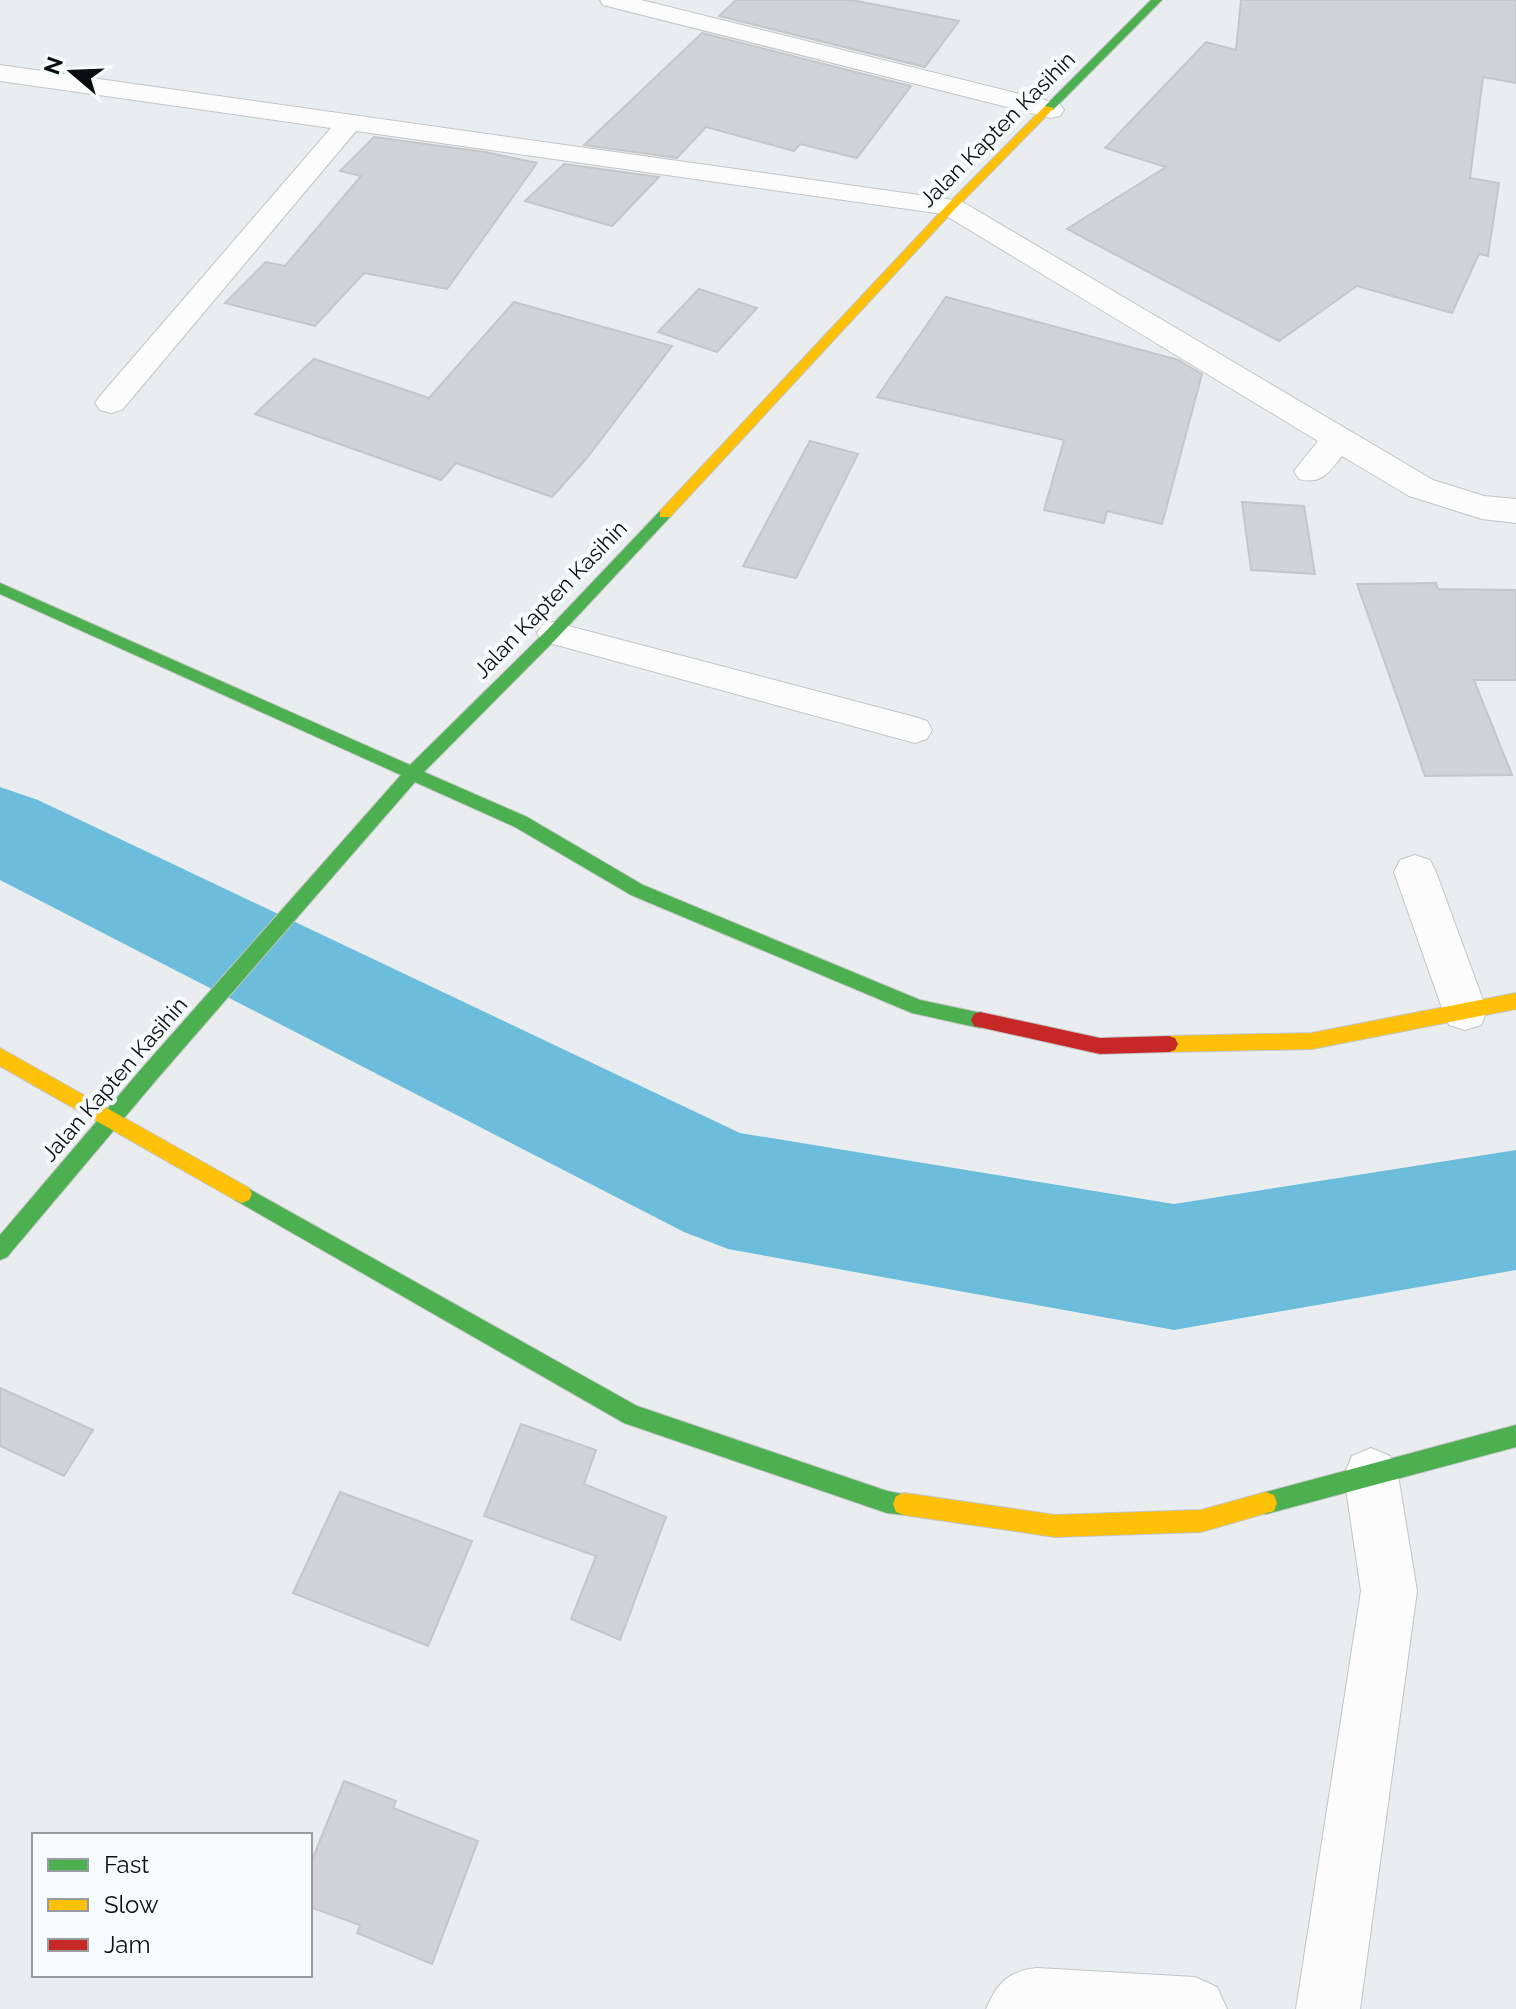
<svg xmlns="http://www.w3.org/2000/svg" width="1516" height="2009" font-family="Raleway,sans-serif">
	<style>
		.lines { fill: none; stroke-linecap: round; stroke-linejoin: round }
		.river { fill: #6cbddb; fill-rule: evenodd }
		.building { fill: #d1d3d5; stroke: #c5c6c8; stroke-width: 2 }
		.lane-casing { stroke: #c2c4c5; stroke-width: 2 }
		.street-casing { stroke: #c2c4c5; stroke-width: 2 }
		.fast-casing { stroke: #c2c4c5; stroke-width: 2 }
		.slow-casing { stroke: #c2c4c5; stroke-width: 2 }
		.jam-casing { stroke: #c2c4c5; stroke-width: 2 }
		.lane { fill: #fcfcfd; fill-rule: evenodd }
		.street { fill: #fcfcfd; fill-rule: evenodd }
		.fast { fill: #4caf50; fill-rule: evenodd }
		.slow { fill: #ffc107; fill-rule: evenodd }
		.jam { fill: #c62828; fill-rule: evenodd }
		.labels { text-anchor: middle; stroke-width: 8; stroke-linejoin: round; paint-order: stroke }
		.street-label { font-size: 22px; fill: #0b0d0e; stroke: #f6fcfe }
	</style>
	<rect width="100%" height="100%" fill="#eaedef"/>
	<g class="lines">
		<path class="river" d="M 0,787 L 38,800 L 740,1133 L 1174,1204 L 1516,1150 L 1516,1270 L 1174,1330 L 728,1249 L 684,1232 L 0,880 Z"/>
	</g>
	<g class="building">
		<path d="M 736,0 L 852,0 L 959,21 L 925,67 L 719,16 Z"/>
		<path d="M 1241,0 L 1516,0 L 1516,83 L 1483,77 L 1470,178 L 1499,183 L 1488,256 L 1479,254 L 1452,313 L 1357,286 L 1279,341 L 1067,229 L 1166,167 L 1105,148 L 1206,42 L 1236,50 Z"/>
		<path d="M 702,33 L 911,86 L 857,158 L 800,144 L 794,151 L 706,127 L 677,158 L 584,145 Z"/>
		<path d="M 374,137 L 485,152 L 537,163 L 447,289 L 364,273 L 315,326 L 225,303 L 266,262 L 285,266 L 361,176 L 340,171 Z"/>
		<path d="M 564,164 L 659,177 L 612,226 L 525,201 Z"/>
		<path d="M 699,289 L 757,308 L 717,352 L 658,332 Z"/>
		<path d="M 946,297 L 1178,360 L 1202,374 L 1162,524 L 1107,511 L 1104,523 L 1044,510 L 1064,440 L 877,397 Z"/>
		<path d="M 514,302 L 672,346 L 586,459 L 552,497 L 456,463 L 441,480 L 255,414 L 314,359 L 429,398 Z"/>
		<path d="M 810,441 L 858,454 L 796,578 L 743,566 Z"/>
		<path d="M 1242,502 L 1304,506 L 1315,574 L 1251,570 Z"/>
		<path d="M 1436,583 L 1438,589 L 1516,590 L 1516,680 L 1474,680 L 1512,775 L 1425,776 L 1357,584 Z"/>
		<path d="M 0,1388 L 93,1430 L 64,1476 L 0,1446 Z"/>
		<path d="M 521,1424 L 596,1450 L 584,1484 L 666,1517 L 620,1640 L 571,1619 L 596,1556 L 484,1516 Z"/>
		<path d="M 340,1492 L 472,1541 L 428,1646 L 293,1593 Z"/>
		<path d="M 344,1781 L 396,1801 L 393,1808 L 478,1841 L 432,1964 L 357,1933 L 360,1925 L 310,1907 L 310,1865 Z"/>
	</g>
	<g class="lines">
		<defs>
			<path id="lane" d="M 553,622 L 915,717 L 927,721 L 932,730 L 927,739 L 915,743 L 542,641 L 537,633 L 542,625 Z"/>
			<g id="street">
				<path d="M 600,0 L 641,0 L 1060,104 L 1064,110 L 1060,116 L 1051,118 L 603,5 Z"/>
				<path d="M 0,65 L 961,201 L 1433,480 L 1484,496 L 1516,499 L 1516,523 L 1482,519 L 1409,496 L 1342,456 C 1329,472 1322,485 1299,479 L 1294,471 L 1318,441 L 943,214 L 356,131 L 122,410 L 111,413 L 100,410 L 95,403 L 100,396 L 331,128 L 0,81 Z"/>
				<path d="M 1415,855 L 1430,860 L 1436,872 L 1487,1011 L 1481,1025 L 1465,1030 L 1449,1025 L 1443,1011 L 1394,872 L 1400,860 Z"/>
				<path d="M 1371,1448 L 1390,1456 L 1398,1475 L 1417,1591 L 1360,2009 L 1296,2009 L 1361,1591 L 1344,1475 L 1352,1456 Z"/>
				<path d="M 1037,1968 L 1195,1977 L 1217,1987 L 1227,2009 L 986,2009 C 997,1983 1008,1971 1037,1968 Z"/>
			</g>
			<g id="fast">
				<path d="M 1151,0 L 1162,0 L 1053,110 L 1045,110 L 1045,106 Z"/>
				<path d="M 665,509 L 672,514 L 670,517 L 558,637 L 424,772 L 527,817 L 643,885 L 920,1000 L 986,1014 L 989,1020 L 986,1026 L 980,1028 L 912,1013 L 631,895 L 515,827 L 415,782 L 157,1079 L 7,1257 L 0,1260 L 0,1235 L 143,1067 L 401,775 L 0,594 L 0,583 L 410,765 L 548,629 L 660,511 Z"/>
				<path d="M 242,1185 L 637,1406 L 887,1491 L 912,1496 L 915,1504 L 912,1512 L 904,1515 L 887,1513 L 624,1423 L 235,1200 L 232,1194 L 235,1188 Z"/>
				<path d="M 1516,1425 L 1516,1447 L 1266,1514 L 1258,1511 L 1255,1503 L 1258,1495 L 1266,1492 Z"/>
			</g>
			<g id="slow">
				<path d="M 1045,106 L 1054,108 L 955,209 L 670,517 L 660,517 L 660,511 L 947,205 Z"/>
				<path d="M 1516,993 L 1516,1009 L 1312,1049 L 1169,1052 L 1163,1050 L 1160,1044 L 1163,1038 L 1169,1036 L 1312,1033 Z"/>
				<path d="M 0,1048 L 249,1188 L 252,1194 L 249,1200 L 242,1203 L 235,1200 L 0,1066 Z"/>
				<path d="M 1266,1492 L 1274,1495 L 1277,1503 L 1274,1511 L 1201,1532 L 1055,1537 L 904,1515 L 896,1512 L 893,1504 L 896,1496 L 904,1493 L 1055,1515 L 1201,1510 Z"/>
			</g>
			<path id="jam" d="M 980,1012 L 1100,1038 L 1169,1036 L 1175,1038 L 1178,1044 L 1175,1050 L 1169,1052 L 1100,1054 L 974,1026 L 971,1020 L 974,1014 Z"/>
		</defs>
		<use href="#lane" class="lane-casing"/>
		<use href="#street" class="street-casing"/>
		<use href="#fast" class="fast-casing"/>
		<use href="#slow" class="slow-casing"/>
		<use href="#jam" class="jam-casing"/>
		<use href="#lane" class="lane"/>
		<use href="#street" class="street"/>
		<use href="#fast" class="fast"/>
		<use href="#slow" class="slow"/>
		<use href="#jam" class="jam"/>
	</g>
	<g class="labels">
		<g class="street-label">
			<text transform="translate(997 129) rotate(-45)" y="8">Jalan Kapten Kasihin</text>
			<text transform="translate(550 599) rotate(-46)" y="8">Jalan Kapten Kasihin</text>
			<text transform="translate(114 1079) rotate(-49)" y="8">Jalan Kapten Kasihin</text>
		</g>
	</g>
	<rect x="32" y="1833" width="280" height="144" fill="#f6fcfe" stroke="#989c9e" stroke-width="2"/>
	<rect x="48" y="1859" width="40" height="12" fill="#4caf50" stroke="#989c9e" stroke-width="2"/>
	<text x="104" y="1873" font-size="24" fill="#0b0d0e">Fast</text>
	<rect x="48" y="1899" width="40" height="12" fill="#ffc107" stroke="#989c9e" stroke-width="2"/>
	<text x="104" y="1913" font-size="24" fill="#0b0d0e">Slow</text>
	<rect x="48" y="1939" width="40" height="12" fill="#c62828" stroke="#989c9e" stroke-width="2"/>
	<text x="104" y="1953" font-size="24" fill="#0b0d0e">Jam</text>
	<g transform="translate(72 72) rotate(289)" stroke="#f6fcfe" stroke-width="6" paint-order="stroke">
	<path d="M0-6L14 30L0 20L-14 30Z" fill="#0b0d0e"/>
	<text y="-12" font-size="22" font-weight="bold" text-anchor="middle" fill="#0b0d0e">N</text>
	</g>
</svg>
